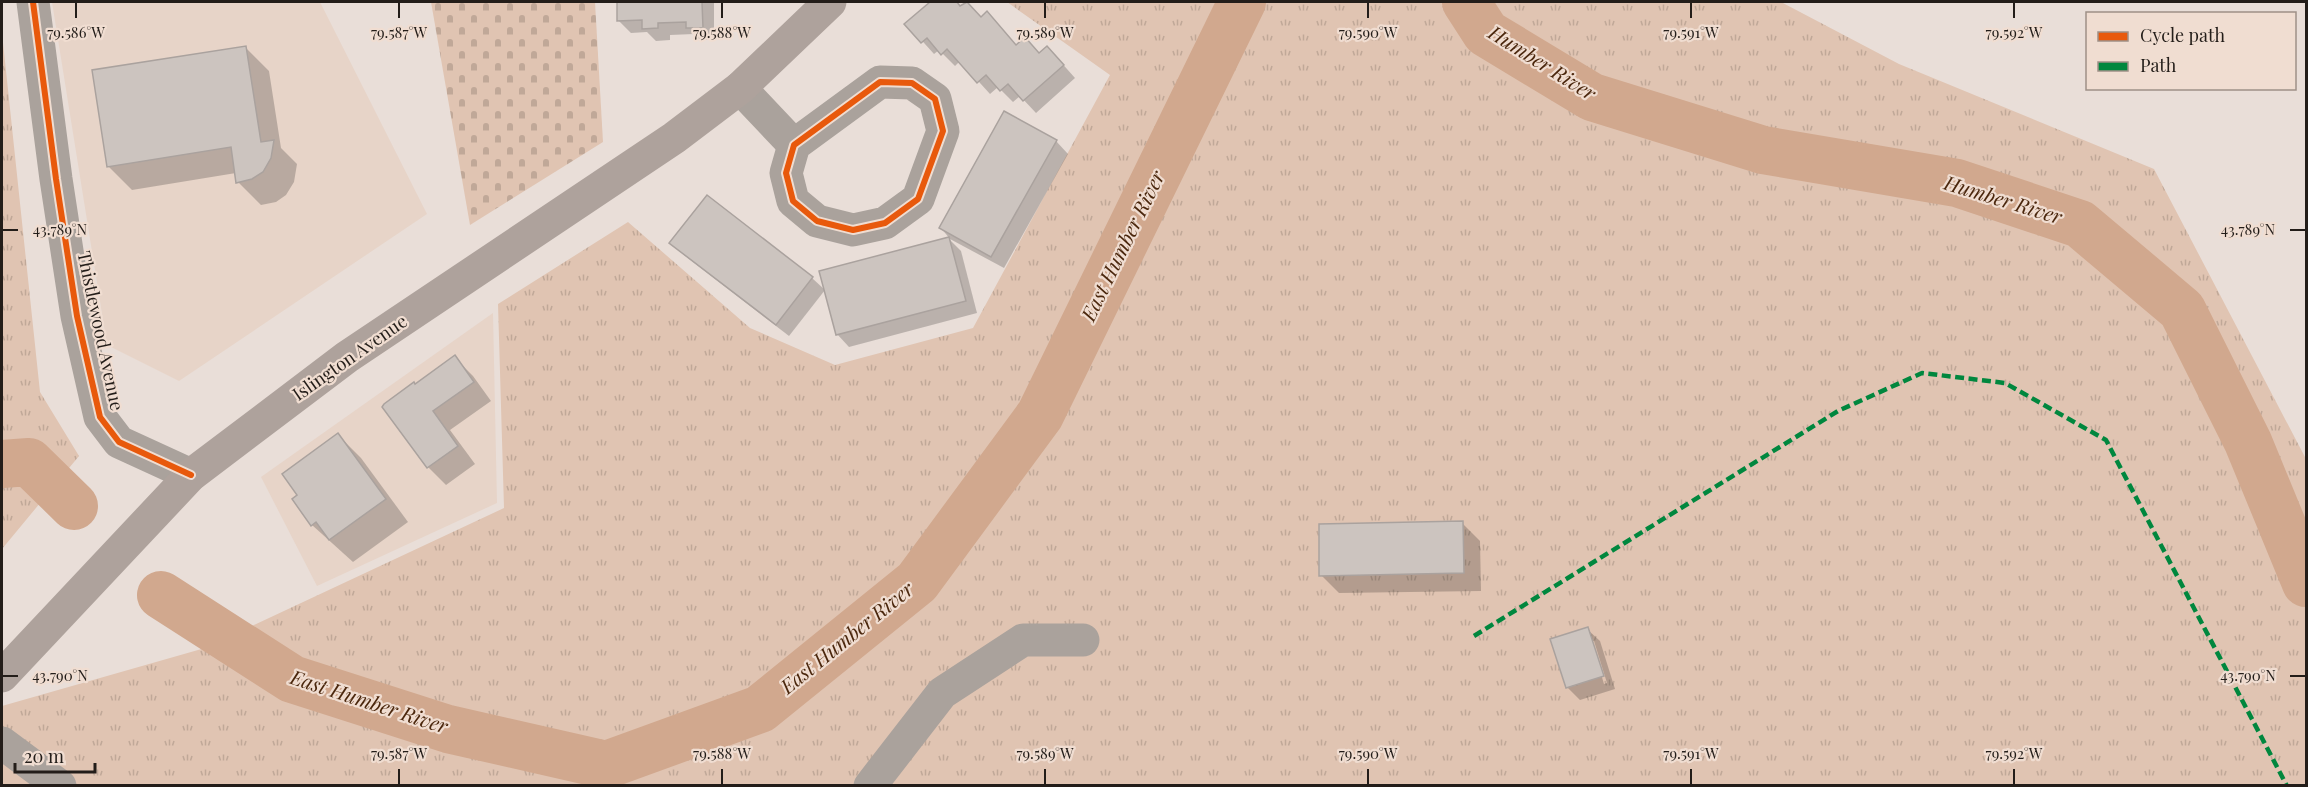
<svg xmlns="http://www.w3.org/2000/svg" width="2308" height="787" font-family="'Playfair Display',serif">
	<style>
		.built { fill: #e7d4c8 }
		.cemetery { fill: url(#cemetery-stones) }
		.park { fill: url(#park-tufts) }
		.shadow { fill: #0003; fill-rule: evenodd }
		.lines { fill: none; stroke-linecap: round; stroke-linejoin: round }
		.river { stroke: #d1a88e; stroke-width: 48 }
		.building { fill: #ccc4bf; stroke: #aaa29e; stroke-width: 1.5 }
		.minor { stroke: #aaa29c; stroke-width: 33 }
		.major { stroke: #aea29c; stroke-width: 33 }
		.quiet { stroke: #00873e; stroke-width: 4.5; stroke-dasharray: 9 4.5; stroke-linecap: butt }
		.cycleway-casing { stroke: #f0ddd1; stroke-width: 10 }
		.cycleway { stroke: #e8590c; stroke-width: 6 }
		.ticks { fill: none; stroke: #231d19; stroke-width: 2 }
		.labels { text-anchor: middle; stroke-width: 4.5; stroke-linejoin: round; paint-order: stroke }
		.street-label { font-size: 18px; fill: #231d19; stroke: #f0ddd1 }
		.water-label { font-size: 20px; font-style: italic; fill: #4b270d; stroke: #f0ddd1 }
		.ticks-label { font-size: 15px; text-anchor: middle; fill: #231d19; stroke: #f0ddd1; stroke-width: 4.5; stroke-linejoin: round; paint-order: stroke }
	</style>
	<defs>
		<pattern id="cemetery-stones" width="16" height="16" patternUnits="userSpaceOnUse" patternTransform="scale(1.5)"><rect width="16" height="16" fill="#e0c4b2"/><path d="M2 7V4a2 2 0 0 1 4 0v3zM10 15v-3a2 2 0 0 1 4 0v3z" fill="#c0a898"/></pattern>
		<pattern id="park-tufts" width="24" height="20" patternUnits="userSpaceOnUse" patternTransform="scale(1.5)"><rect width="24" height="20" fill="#e0c4b2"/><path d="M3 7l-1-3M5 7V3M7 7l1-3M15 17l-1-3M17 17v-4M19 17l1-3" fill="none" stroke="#c0a898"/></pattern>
	</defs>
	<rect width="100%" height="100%" fill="#e9ded8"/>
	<g class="built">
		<path d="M 52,2 L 320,2 L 427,214 L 179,381 L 107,345 Z"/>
		<path d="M 493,313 L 497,503 L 317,586 L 261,477 Z"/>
	</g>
	<path class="cemetery" d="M 431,2 L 595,2 L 603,142 L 470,225 Z"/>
	<g class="park">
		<path d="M 1007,2 L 1781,2 L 1899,64 L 2154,169 L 2306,459 L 2306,785 L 2,786 L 2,706 L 205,648 L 504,508 L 498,304 L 628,222 L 750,328 L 835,365 L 973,328 L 1110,75 Z"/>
		<path d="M 2,33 L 40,392 L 79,456 L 2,549 Z"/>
	</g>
	<g class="shadow">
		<path d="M 618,2 L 714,2 L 714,40 L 700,40 L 694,34 L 670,35 L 670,40 L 656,41 L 647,32 L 631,33 L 619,21 Z"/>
		<path d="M 932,2 L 956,2 L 961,7 L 966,2 L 982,18 L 1017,46 L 1059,60 L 1075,78 L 1036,113 L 1020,96 L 1013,102 L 998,87 L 990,94 L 960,61 L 955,66 L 939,50 L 934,54 L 907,24 Z"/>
		<path d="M 245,47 L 269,71 L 281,148 L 297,164 L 294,182 L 286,195 L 276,202 L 261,205 L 238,182 L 236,173 L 132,190 L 109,167 Z"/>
		<path d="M 1056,141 L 1068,154 L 1004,268 L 950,239 L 941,228 Z"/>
		<path d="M 949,239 L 961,251 L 977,313 L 849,347 L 837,334 Z"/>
		<path d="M 671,243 L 812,278 L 825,290 L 789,336 L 684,255 Z"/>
		<path d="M 454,357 L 473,376 L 491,401 L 450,430 L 475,464 L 446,485 L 428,467 L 415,386 Z"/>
		<path d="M 338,435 L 361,458 L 408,522 L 353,562 L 312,525 Z"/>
		<path d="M 1462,523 L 1480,541 L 1481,591 L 1339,593 L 1321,575 Z"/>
		<path d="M 1587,629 L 1600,641 L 1615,689 L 1580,700 L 1567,687 ZM 1591,641 L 1594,641 L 1607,683 L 1604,684 Z"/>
	</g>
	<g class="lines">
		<g class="river">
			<path d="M 1466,2 L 1486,33 L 1592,97 L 1763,150 L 1957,183 L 2080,224 L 2182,310 L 2248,442 L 2306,583"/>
			<path d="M 2,464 L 29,462 L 74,506"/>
			<path d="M 161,595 L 292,679 L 448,729 L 606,765 L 760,709 L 917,582 L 1040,415 L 1242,2"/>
		</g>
	</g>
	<g class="building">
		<path d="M 617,2 L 702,2 L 703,28 L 686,28 L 686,22 L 658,23 L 658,28 L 642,29 L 642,20 L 617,21 Z"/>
		<path d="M 930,2 L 957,2 L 960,6 L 967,2 L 981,17 L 987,11 L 1016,45 L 1025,37 L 1039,53 L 1047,46 L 1064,65 L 1023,101 L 1008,84 L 1000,91 L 986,75 L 977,83 L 947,49 L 941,55 L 927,38 L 921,43 L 904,24 Z"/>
		<path d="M 246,46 L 261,142 L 274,140 L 271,158 L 263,172 L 252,179 L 236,183 L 231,147 L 107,167 L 92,70 Z"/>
		<path d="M 1004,111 L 1057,140 L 991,257 L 939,228 Z"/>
		<path d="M 707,195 L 813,277 L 776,325 L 669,243 Z"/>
		<path d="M 949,237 L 966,301 L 836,335 L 819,271 Z"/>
		<path d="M 455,355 L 474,382 L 433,411 L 458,446 L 427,468 L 382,407 L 384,404 L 414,382 L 415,384 Z"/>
		<path d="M 338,433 L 386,499 L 329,540 L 316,522 L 311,526 L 292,499 L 297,495 L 282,474 Z"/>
		<path d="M 1463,521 L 1464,573 L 1319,576 L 1319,524 Z"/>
		<path d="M 1588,627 L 1604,676 L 1566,688 L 1550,639 Z"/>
	</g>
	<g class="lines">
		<g class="minor">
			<path d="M 33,2 L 56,179 L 77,316 L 100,417 L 119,442 L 191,475"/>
			<path d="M 880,82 L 912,83 L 935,99 L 943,131 L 918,199 L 885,223 L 853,230 L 817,221 L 793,201 L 786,173 L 794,145 Z"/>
			<path d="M 740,88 L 794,145"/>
			<path d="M 2,743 L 60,786"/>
			<path d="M 870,786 L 942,693 L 1023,640 L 1083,640"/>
		</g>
		<path class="major" d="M 2,676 L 191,475 L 347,357 L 674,138 L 740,88 L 830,2"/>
		<path class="quiet" d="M 1474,636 L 1838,411 L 1922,373 L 2005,383 L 2106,440 L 2287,786"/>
		<defs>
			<g id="cycleway">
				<path d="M 33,2 L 56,179 L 77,316 L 100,417 L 119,442 L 191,475"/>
				<path d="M 880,82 L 912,83 L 935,99 L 943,131 L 918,199 L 885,223 L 853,230 L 817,221 L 793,201 L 786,173 L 794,145 Z"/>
			</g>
		</defs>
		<use href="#cycleway" class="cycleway-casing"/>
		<use href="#cycleway" class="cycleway"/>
	</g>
	<path class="ticks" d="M 76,3 L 76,18M 399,3 L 399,18M 722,3 L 722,18M 1045,3 L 1045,18M 1368,3 L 1368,18M 1691,3 L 1691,18M 2014,3 L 2014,18M 3,230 L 18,230M 2290,230 L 2305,230M 3,676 L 18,676M 2290,676 L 2305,676M 399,769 L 399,784M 722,769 L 722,784M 1045,769 L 1045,784M 1368,769 L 1368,784M 1691,769 L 1691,784M 2014,769 L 2014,784"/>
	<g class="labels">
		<g class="street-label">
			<text transform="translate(100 331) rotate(78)" y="6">Thistlewood Avenue</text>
			<text transform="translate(350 358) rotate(-35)" y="6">Islington Avenue</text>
		</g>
		<g class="water-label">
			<text transform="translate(1542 63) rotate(32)" y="7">Humber River</text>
			<text transform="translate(2003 200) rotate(17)" y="7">Humber River</text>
			<text transform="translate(1123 246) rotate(-64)" y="7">East Humber River</text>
			<text transform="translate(847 638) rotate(-39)" y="7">East Humber River</text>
			<text transform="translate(369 702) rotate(18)" y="7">East Humber River</text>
		</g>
	</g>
	<g class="ticks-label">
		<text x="76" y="38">79.586°W</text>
		<text x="399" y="38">79.587°W</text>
		<text x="722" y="38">79.588°W</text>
		<text x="1045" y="38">79.589°W</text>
		<text x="1368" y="38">79.590°W</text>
		<text x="1691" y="38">79.591°W</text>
		<text x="2014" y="38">79.592°W</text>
		<text x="2248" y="235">43.789°N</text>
		<text x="60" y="235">43.789°N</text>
		<text x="2248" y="681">43.790°N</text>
		<text x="60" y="681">43.790°N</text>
		<text x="399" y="759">79.587°W</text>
		<text x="722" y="759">79.588°W</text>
		<text x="1045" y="759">79.589°W</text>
		<text x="1368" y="759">79.590°W</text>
		<text x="1691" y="759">79.591°W</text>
		<text x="2014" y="759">79.592°W</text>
	</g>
	<rect width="2308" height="787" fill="none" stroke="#231d19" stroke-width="6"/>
	<rect x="2086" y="12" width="210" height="78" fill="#f0ddd1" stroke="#9e9087" stroke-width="1.5"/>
	<rect x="2098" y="32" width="30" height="9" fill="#e8590c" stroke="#9e9087" stroke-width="1.5"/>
	<text x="2140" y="42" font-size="18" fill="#231d19">Cycle path</text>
	<rect x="2098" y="62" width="30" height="9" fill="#00873e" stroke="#9e9087" stroke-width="1.5"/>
	<text x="2140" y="72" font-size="18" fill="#231d19">Path</text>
	<path d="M15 763v9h80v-9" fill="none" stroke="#231d19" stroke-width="3"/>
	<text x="24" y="763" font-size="18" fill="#231d19" stroke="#f0ddd1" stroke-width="4.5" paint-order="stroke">20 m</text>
</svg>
